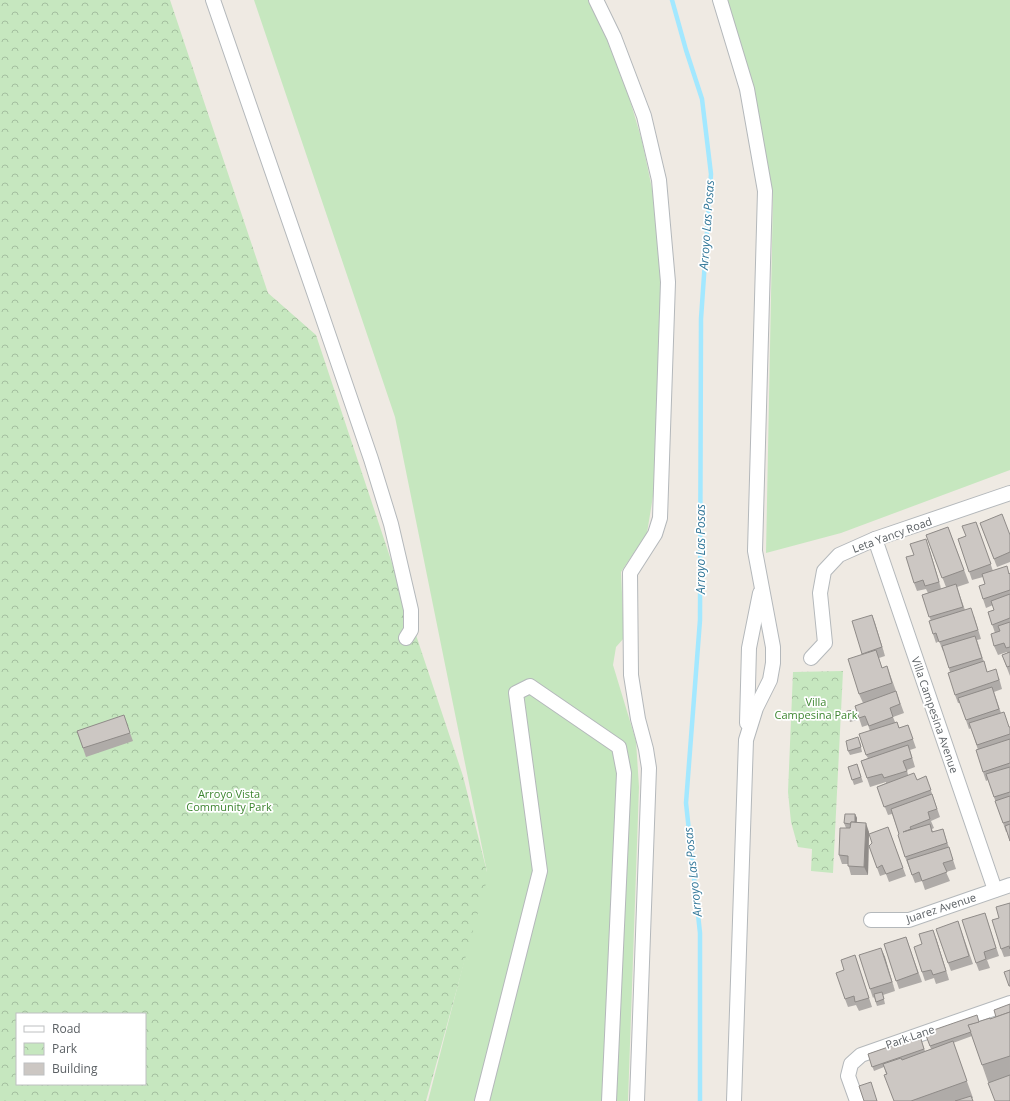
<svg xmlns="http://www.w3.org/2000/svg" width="1010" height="1101" font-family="'Open Sans',sans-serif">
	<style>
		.grass { fill: #c6e7bf }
		.park { fill: url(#park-crowns); fill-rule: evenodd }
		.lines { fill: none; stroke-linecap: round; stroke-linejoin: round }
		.stream { stroke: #a3e8ff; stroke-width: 4.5 }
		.minor-casing { stroke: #b4b8bb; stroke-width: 16 }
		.minor { stroke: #fff; stroke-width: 14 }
		.wall { fill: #afaba8 }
		.shaded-wall { fill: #8f8b88 }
		.building { fill: #ccc7c3; stroke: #8f8b88 }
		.labels { text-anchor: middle; stroke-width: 3.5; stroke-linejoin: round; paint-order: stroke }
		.street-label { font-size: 11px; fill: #5c6165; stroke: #fff }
		.park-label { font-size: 11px; fill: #3e8631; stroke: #fff }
		.water-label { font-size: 12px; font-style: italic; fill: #35799a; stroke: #fff }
	</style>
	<defs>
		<pattern id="park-crowns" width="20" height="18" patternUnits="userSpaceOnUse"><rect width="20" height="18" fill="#c6e7bf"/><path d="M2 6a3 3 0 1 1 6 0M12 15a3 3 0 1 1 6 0" fill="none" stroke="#a4bf9f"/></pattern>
	</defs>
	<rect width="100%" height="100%" fill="#efeae3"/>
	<g class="grass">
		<path d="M 254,0 L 589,0 L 617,56 L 642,141 L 654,198 L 662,282 L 654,490 L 647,533 L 621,572 L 624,638 L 616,647 L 613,665 L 636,741 L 639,787 L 628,1101 L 428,1101 L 487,872 L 395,417 Z"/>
		<path d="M 727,0 L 1010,0 L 1010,470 L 841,533 L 766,553 L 773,194 L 754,88 Z"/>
	</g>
	<g class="park">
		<path d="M 0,0 L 170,0 L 268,293 L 316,335 L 463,776 L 488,876 L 426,1101 L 0,1101 ZM 17,1014 L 145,1014 L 145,1084 L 17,1084 Z"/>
		<path d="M 843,671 L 833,873 L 811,871 L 812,849 L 798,847 L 791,822 L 788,792 L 793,672 Z"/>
	</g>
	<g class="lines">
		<path class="stream" d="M 672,0 L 686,50 L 702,99 L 711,174 L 701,319 L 700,620 L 686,803 L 700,933 L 700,1101"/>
		<defs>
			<g id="minor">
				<path d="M 213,0 L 318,304 L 371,459 L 391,524 L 411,610 L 411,630 L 406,638"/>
				<path d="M 596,0 L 614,37 L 644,116 L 659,180 L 668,282 L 660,518 L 655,534 L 630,573 L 631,675 L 638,719 L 646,749 L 649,768 L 637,1101"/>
				<path d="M 720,0 L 747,89 L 765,191 L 755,551 L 773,647 L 773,663 L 770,680 L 756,708 L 746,740 L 734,1101"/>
				<path d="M 875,539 L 995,890"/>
				<path d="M 811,658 L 825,643 L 820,593 L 824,571 L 839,555 L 875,539 L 1010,493"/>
				<path d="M 747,723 L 749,648 L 760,593"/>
				<path d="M 871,920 L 909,920 L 1010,885"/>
				<path d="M 482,1101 L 540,871 L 516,693 L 530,686 L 619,747 L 624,773 L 609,1101"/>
				<path d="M 857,1101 L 848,1076 L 851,1064 L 861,1055 L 1010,1003"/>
			</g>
		</defs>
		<use href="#minor" class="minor-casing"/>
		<use href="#minor" class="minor"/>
	</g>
	<g class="wall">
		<path d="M 976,522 L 993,571 L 1010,573 L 1010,676 L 1002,655 L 1007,653 L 1007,652 L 998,655 L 994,646 L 995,633 L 988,612 L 994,610 L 993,605 L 986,608 L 983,599 L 985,584 L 983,577 L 972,580 L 958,539 L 966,536 Z"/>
		<path d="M 980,523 L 1010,535 L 1010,562 L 997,567 Z"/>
		<path d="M 948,527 L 969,583 L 957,587 L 965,610 L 974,616 L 981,639 L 977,640 L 987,672 L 999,678 L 1002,689 L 994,692 L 1001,713 L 1009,727 L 1010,727 L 1010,842 L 1007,832 L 1006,832 L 1003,823 L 988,780 L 986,781 L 983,772 L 978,750 L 971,728 L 969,729 L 960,703 L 958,703 L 955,695 L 950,672 L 944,651 L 943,651 L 939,641 L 936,643 L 933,634 L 931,621 L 922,595 L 928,593 L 926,589 L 917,591 L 914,583 L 914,555 L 929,548 L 941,589 L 946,587 L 926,535 Z"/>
		<path d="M 872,615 L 885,656 L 879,658 L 882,668 L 887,666 L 904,713 L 893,717 L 895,722 L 899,728 L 908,725 L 916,748 L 910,750 L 915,767 L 907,770 L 908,775 L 917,780 L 926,776 L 940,817 L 931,821 L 934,828 L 932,829 L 933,832 L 943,829 L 956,869 L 946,872 L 950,881 L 925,890 L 922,881 L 915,883 L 905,857 L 899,834 L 892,814 L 888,815 L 877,787 L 886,783 L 886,782 L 870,787 L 861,761 L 868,758 L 866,755 L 870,731 L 868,725 L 862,727 L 855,706 L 863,703 L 859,694 Z"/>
		<path d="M 854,710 L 857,720 L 850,722 L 848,717 Z"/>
		<path d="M 77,731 L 130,733 L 133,741 L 86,757 Z"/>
		<path d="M 860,742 L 862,752 L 850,755 L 848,751 Z"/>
		<path d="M 857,764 L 863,782 L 854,785 L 848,767 Z"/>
		<path d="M 855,814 L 857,818 L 857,822 L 869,832 L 868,875 L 851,875 L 848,864 L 842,864 L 839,855 L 846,828 L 844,823 Z"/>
		<path d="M 888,827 L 906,876 L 889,882 L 886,874 L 880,876 L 869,846 Z"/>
		<path d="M 1010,903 L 1010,956 L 1004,957 L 1001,949 L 999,918 Z"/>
		<path d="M 985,913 L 999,956 L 987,960 L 990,968 L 979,971 L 976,963 Z"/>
		<path d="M 958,921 L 973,964 L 951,971 L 948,963 Z"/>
		<path d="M 906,937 L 922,982 L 899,989 L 884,944 Z"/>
		<path d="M 936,938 L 949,980 L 936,984 L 934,978 L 925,981 L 922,972 L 922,944 Z"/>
		<path d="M 881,948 L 895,991 L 883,995 L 885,1004 L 877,1006 L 874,997 L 873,998 L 870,989 Z"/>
		<path d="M 855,955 L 872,1007 L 859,1011 L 856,1005 L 848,1007 L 845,999 L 844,970 Z"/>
		<path d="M 1010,1004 L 1010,1101 L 988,1082 L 972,1036 L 953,1043 L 973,1098 L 972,1098 L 973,1101 L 894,1101 L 884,1067 L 874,1071 L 868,1054 L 920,1036 L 925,1051 L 931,1049 L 925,1033 L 990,1019 L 996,1017 Z"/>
	</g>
	<g class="shaded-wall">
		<path d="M 926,539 L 929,548 L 942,591 L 939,582 Z"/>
		<path d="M 872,615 L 875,623 L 885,656 L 882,647 Z"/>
		<path d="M 855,814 L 857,818 L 856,828 L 855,824 Z"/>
		<path d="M 866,823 L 869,832 L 868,875 L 864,867 Z"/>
		<path d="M 933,930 L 936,938 L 949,980 L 946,971 Z"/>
		<path d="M 881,948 L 885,957 L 895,991 L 892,982 Z"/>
	</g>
	<g class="building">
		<path d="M 1002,514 L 1010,535 L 1010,552 L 994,559 L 980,523 Z"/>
		<path d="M 976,522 L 991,564 L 969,572 L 958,539 L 966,536 L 962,526 Z"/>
		<path d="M 948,527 L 964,570 L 942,578 L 926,535 Z"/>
		<path d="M 926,539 L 939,582 L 925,586 L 923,580 L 914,583 L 906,557 L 914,555 L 910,544 Z"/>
		<path d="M 1007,566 L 1009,574 L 1010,573 L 1010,590 L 983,599 L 979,586 L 985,584 L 982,574 Z"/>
		<path d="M 956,584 L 963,607 L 929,617 L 922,595 Z"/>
		<path d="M 1010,594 L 1010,618 L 992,625 L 988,612 L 994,610 L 991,601 Z"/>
		<path d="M 971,608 L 978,630 L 939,642 L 936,633 L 933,634 L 929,621 Z"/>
		<path d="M 872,615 L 882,647 L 862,654 L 852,621 Z"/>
		<path d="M 1010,622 L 1010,647 L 1006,648 L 1004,643 L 994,646 L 991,634 L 1000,631 L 998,626 Z"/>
		<path d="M 975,636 L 982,658 L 949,668 L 942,646 Z"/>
		<path d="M 876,650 L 882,668 L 887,666 L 892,683 L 859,694 L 848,659 Z"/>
		<path d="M 1010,652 L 1010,666 L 1007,667 L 1002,655 Z"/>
		<path d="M 984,661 L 987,672 L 996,669 L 999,680 L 955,695 L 948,673 Z"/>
		<path d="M 992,687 L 999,709 L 966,720 L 958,698 Z"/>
		<path d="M 896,691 L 900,704 L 890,708 L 893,717 L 869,726 L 865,716 L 859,718 L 855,706 Z"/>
		<path d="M 854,710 L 855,716 L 848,717 L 847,711 Z"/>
		<path d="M 1004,712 L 1009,727 L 1010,727 L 1010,734 L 977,745 L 969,723 Z"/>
		<path d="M 124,715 L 130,733 L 83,748 L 77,731 Z"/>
		<path d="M 897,722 L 899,728 L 908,725 L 913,739 L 866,755 L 859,734 Z"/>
		<path d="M 858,737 L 861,747 L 848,751 L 846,741 Z"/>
		<path d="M 1010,739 L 1010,763 L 983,772 L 976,750 Z"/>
		<path d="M 908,745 L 912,758 L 903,761 L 907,771 L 884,778 L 882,774 L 867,778 L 861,761 Z"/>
		<path d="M 857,764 L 861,777 L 852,780 L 848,767 Z"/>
		<path d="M 1010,767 L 1010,792 L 994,797 L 986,774 Z"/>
		<path d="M 914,773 L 917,780 L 926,776 L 931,790 L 884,807 L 877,787 Z"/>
		<path d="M 932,794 L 937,809 L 928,812 L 930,819 L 910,827 L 911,829 L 903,832 L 930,824 L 932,832 L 943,829 L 947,843 L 905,857 L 898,835 L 899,834 L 891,809 Z"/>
		<path d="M 1010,796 L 1010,821 L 1003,823 L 995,801 Z"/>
		<path d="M 845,814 L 855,814 L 855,822 L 851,822 L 850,824 L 844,823 Z"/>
		<path d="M 851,822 L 866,823 L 864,867 L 848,866 L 848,856 L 839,855 L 840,828 L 850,828 Z"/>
		<path d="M 1010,824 L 1010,841 L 1005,826 Z"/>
		<path d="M 888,827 L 903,868 L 886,874 L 882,865 L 877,868 L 869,846 L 872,843 L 869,834 Z"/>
		<path d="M 949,847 L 953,860 L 943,863 L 947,872 L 922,881 L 919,872 L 912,875 L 907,860 Z"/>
		<path d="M 1010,903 L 1010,949 L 1009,946 L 1001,949 L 992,920 L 999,918 L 996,907 Z"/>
		<path d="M 985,913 L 996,948 L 984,952 L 986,959 L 976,963 L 962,920 Z"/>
		<path d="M 958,921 L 969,956 L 948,963 L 936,929 Z"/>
		<path d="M 933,930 L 946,971 L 933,975 L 931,970 L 922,972 L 914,947 L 922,944 L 919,934 Z"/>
		<path d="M 906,937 L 918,973 L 896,981 L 884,944 Z"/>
		<path d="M 881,948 L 892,982 L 870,989 L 859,955 Z"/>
		<path d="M 855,955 L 869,998 L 855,1002 L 854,996 L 845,999 L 836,973 L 844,970 L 841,960 Z"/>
		<path d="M 1010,970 L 1010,986 L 1009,986 L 1004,972 Z"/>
		<path d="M 882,992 L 884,999 L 876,1002 L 874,994 Z"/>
		<path d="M 1010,1004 L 1010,1012 L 996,1017 L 994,1010 Z"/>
		<path d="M 1010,1012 L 1010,1056 L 982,1065 L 968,1025 L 990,1018 L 990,1019 Z"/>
		<path d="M 977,1015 L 979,1022 L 968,1025 L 971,1032 L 930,1046 L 925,1033 Z"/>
		<path d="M 920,1036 L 924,1049 L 872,1067 L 868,1054 Z"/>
		<path d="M 953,1041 L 967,1081 L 911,1101 L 894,1101 L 884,1075 L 887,1074 L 883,1064 L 901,1058 L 902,1060 Z"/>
		<path d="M 1010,1075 L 1010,1101 L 995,1101 L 988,1083 Z"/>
		<path d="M 871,1082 L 877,1101 L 864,1101 L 859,1086 Z"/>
		<path d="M 971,1096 L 973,1101 L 955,1101 Z"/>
	</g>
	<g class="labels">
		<g class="street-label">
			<text transform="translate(892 535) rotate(-20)" y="4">Leta Yancy Road</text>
			<text transform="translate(935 715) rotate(71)" y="4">Villa Campesina Avenue</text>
			<text transform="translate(941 908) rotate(-18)" y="4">Juarez Avenue</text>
			<text transform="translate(910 1037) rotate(-19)" y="4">Park Lane</text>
		</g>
		<g class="park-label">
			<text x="816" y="706">Villa<tspan x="816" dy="13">Campesina Park</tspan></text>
			<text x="229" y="798">Arroyo Vista<tspan x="229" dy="13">Community Park</tspan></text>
		</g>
		<g class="water-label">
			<text transform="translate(707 225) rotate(-86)" y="4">Arroyo Las Posas</text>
			<text transform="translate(701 549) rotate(-90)" y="4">Arroyo Las Posas</text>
			<text transform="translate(693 872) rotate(-96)" y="4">Arroyo Las Posas</text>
		</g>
	</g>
	<rect x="16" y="1013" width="130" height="72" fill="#ffffff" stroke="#bec0c1"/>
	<rect x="24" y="1026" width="20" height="6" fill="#ffffff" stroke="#bec0c1"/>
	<text x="52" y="1033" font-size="12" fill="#5c6165">Road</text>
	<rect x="24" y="1043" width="20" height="12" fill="url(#park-crowns)" stroke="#bec0c1"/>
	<text x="52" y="1053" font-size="12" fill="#5c6165">Park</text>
	<rect x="24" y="1063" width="20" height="12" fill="#ccc7c3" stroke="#bec0c1"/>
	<text x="52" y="1073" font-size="12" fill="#5c6165">Building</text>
</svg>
